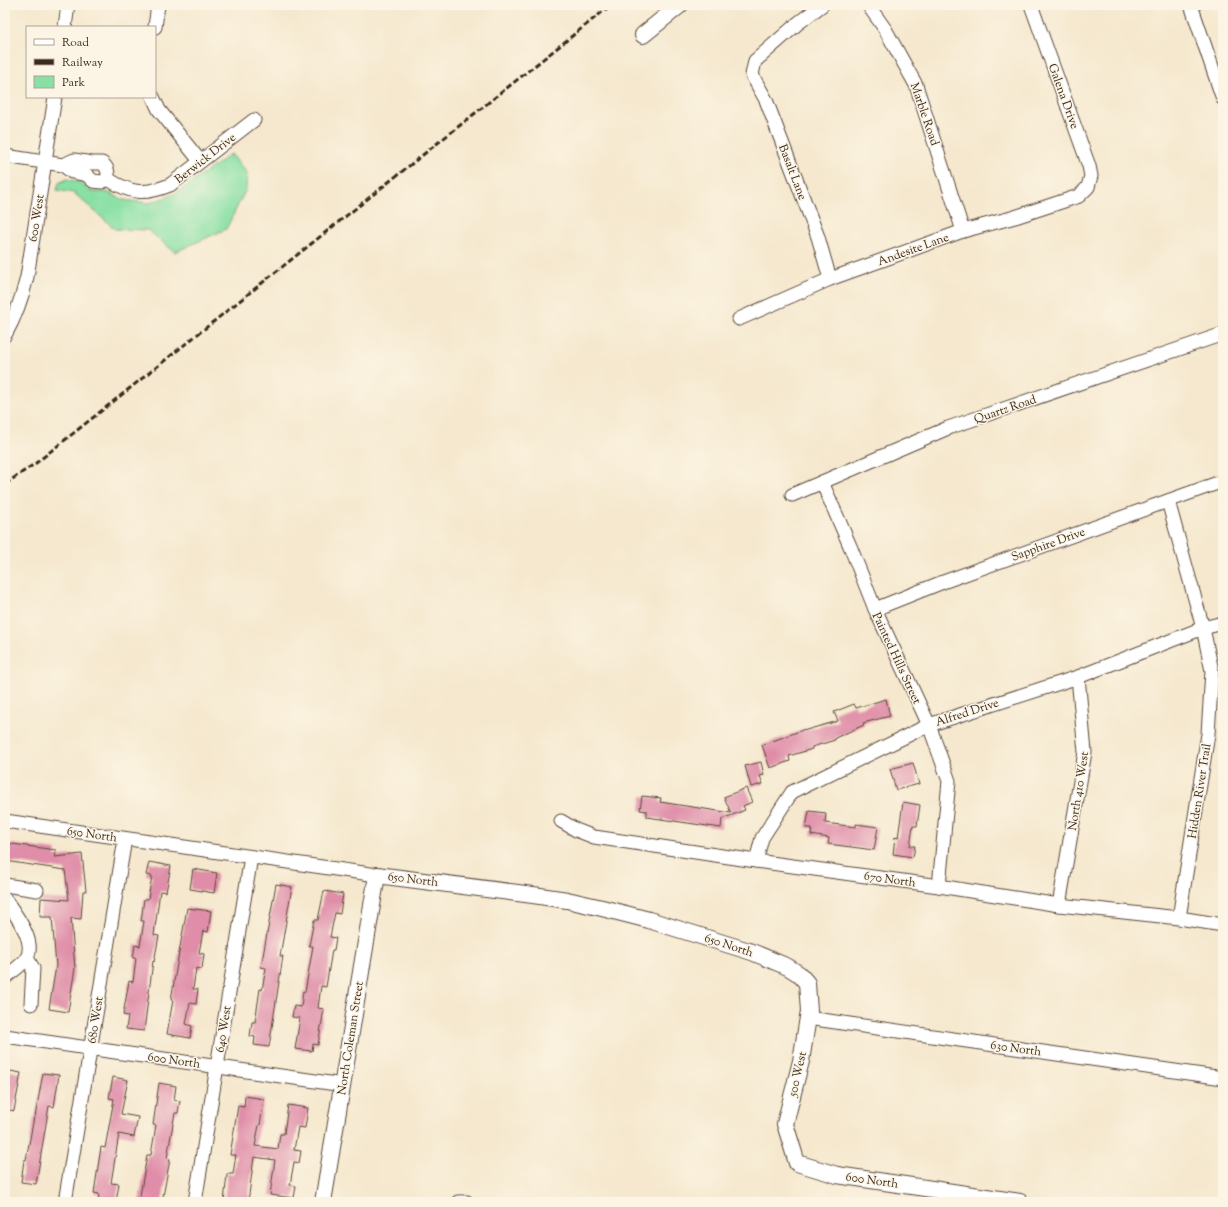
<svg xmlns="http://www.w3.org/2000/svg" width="1228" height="1207" font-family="'Sorts Mill Goudy',serif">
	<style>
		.green { fill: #88e0a5; stroke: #628562 }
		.building { fill: #df8da8 }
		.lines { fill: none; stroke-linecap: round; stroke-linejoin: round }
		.minor-casing { stroke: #574638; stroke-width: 15 }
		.tertiary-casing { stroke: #574638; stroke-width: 18 }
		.minor { stroke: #fff; stroke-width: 13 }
		.tertiary { stroke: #fff; stroke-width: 16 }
		.rail { stroke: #3b2a1e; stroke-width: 3; stroke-dasharray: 6 3; stroke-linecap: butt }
		.labels { text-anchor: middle; stroke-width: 3; stroke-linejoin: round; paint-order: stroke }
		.street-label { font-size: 12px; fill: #3b2a1e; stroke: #fcf5e5 }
	</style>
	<rect width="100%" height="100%" fill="#fcf5e5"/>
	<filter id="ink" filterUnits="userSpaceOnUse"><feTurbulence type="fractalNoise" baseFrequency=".025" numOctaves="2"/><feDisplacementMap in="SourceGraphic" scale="8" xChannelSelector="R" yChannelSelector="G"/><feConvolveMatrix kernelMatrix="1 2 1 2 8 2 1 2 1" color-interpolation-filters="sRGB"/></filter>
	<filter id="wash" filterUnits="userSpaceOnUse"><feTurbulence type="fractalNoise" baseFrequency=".012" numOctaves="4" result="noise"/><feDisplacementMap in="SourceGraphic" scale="16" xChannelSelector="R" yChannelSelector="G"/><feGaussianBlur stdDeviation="0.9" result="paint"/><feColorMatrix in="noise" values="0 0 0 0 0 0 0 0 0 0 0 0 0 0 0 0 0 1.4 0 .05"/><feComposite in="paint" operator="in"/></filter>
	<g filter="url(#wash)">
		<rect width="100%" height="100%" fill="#f5e8ce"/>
		<path class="green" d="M 231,154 L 247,173 L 246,189 L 226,229 L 175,252 L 148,230 L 115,229 L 74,193 L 57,190 L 59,183 L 67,179 L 80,182 L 90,191 L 96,192 L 107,192 L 123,200 L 150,203 L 177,193 Z"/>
		<g id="blocks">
			<g class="building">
				<path d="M 886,699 L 890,716 L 863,723 L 864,725 L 835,738 L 835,740 L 812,747 L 812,749 L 789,756 L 790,761 L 770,768 L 762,745 L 805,729 L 806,730 L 838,721 L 834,712 L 854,704 L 856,708 Z"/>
				<path d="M 761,762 L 764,775 L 760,776 L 763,784 L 751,787 L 745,766 Z"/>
				<path d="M 913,763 L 919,784 L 896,790 L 890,769 Z"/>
				<path d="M 746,788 L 752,802 L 743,806 L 745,810 L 722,819 L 721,828 L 647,817 L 647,811 L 640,810 L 642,796 L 661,798 L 660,802 L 731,813 L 724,797 Z"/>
				<path d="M 903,802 L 920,805 L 917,826 L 913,826 L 910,846 L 915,846 L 913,857 L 893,854 L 895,837 L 898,838 Z"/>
				<path d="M 809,811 L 826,813 L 825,823 L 856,827 L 856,824 L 878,827 L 874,850 L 828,844 L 829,838 L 811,835 L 812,828 L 806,828 Z"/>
				<path d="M 5,843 L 56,850 L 55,857 L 82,854 L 86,891 L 83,891 L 81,919 L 71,918 L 75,968 L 68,1012 L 49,1009 L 56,966 L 52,917 L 40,917 L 41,898 L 69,900 L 65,870 L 5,861 Z"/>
				<path d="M 149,862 L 171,866 L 166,892 L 160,891 L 154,935 L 159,936 L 154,962 L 153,961 L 144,1031 L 126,1029 L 128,1016 L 123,1015 L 129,981 L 133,982 L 136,958 L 133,958 L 135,945 L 140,946 L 144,921 L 141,921 L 144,899 L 148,899 L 152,876 L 146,875 Z"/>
				<path d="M 193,869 L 217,873 L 214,893 L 190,889 Z"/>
				<path d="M 276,884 L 292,887 L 280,956 L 283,956 L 269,1047 L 254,1045 L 255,1037 L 250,1036 L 252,1022 L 255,1022 L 260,989 L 262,990 L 266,968 L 261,967 Z"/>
				<path d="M 324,891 L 343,894 L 340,914 L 335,913 L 330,937 L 336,938 L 334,950 L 332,950 L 326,987 L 321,986 L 318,1008 L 324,1009 L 318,1045 L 313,1044 L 312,1051 L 295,1049 L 300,1018 L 292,1017 L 294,1006 L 301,1007 L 303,991 L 305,992 L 313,946 L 309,946 L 314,920 L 318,920 Z"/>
				<path d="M 187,908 L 211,911 L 208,932 L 203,931 L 199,953 L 204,954 L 202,969 L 196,968 L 193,989 L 198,989 L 196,1004 L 190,1003 L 186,1024 L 192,1026 L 190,1038 L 167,1034 L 173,1000 L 171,1000 L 177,964 Z"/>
				<path d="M 5,1070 L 21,1073 L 14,1111 L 5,1109 Z"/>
				<path d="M 43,1073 L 59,1075 L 54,1107 L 49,1106 L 36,1184 L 21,1182 L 24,1160 L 26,1160 L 34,1117 L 35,1117 Z"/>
				<path d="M 113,1077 L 128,1080 L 121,1114 L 138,1117 L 134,1137 L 119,1134 L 111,1183 L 119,1184 L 116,1202 L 98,1202 L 99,1194 L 94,1193 L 101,1147 L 105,1148 L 114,1099 L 109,1098 Z"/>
				<path d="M 159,1083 L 176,1086 L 174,1100 L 180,1101 L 178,1113 L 175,1113 L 167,1158 L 170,1159 L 162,1202 L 139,1202 L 147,1155 L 151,1155 L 156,1125 L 153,1125 Z"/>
				<path d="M 245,1096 L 264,1099 L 260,1125 L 259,1125 L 255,1146 L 278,1149 L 280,1134 L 284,1134 L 288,1105 L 308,1108 L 305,1128 L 298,1127 L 294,1150 L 301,1151 L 299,1163 L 294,1162 L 290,1185 L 296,1186 L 294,1198 L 270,1195 L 275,1160 L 254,1157 L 248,1202 L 224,1202 L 227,1174 L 233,1174 L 236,1155 L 230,1155 L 238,1106 L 244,1107 Z"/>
			</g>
		</g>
	</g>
	<g filter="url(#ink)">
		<use href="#blocks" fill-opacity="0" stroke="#574638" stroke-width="1"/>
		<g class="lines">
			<defs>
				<g id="minor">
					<path d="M 822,5 L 797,24 L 755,61 L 752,75 L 766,100 L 818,237 L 830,279"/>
					<path d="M 868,5 L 885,29 L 916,85 L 963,231"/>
					<path d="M 1191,5 L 1223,99"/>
					<path d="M 65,27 L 68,5"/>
					<path d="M 155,27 L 158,5"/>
					<path d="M 153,97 L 159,110 L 200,161"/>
					<path d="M 5,156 L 63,165 L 72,172 L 87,175 L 93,181 L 102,182 L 108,179"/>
					<path d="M 63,165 L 74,160 L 92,163 L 102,163 C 108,168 108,171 108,179"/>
					<path d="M 108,179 C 131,194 145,195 170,185 L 254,120"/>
					<path d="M 739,319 L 830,279 L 963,231 L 1015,217 L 1079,196 L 1088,187 L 1091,176 L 1089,166 L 1031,5"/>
					<path d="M 5,335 C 16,316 22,298 27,277 L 55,97"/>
					<path d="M 822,482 L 850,546 L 875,609 L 929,725 L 949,781 L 939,886"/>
					<path d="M 792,495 L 948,428 L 1223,334"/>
					<path d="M 1168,501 L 1203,628 L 1212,671 L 1208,734 L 1179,918"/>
					<path d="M 875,609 L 943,582 L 1223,481"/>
					<path d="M 5,821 L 377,875"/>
					<path d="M 561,821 L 576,830 L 594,837 L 756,861 L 939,886 L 1059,905 L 1179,918 L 1223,925"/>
					<path d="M 756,861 L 762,838 L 792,792 L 929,725 L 1078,677 L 1203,628 L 1223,623"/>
					<path d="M 5,885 L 37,890"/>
					<path d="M 5,899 C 14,913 38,942 26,959 C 21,966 11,972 5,978"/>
					<path d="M 1059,905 L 1085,752 L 1078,677"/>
					<path d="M 27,958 L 33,968 L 31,1004"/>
					<path d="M 808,1018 L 1223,1078"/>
					<path d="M 5,1036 L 343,1085"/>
					<path d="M 65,1202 L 125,839"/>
					<path d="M 195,1202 L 251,857"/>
					<path d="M 458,1202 L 467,1202"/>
				</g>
				<g id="tertiary">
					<path d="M 643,35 L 680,5"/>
					<path d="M 323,1202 L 377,875 L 533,895 L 567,900 L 602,908 L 649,920 L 752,952 L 788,967 L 799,974 L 807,983 L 809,1011 L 801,1061 L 785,1124 L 797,1163 L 837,1175 L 1020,1202"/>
				</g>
			</defs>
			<use href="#minor" class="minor-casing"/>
			<use href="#tertiary" class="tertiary-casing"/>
			<use href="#minor" class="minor"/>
			<use href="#tertiary" class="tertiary"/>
			<path class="rail" d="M 5,484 L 36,463 L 611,5"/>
		</g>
	</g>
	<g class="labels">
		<g class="street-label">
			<text transform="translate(1064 96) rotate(70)" y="4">Galena Drive</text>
			<text transform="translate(925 114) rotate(71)" y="4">Marble Road</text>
			<text transform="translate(205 158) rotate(-38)" y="4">Berwick Drive</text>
			<text transform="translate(793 172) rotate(69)" y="4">Basalt Lane</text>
			<text transform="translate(36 218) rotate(-81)" y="4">600 West</text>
			<text transform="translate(913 249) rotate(-20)" y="4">Andesite Lane</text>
			<text transform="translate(1005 409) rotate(-19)" y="4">Quartz Road</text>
			<text transform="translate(1048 544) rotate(-20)" y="4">Sapphire Drive</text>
			<text transform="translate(897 658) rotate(65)" y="4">Painted Hills Street</text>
			<text transform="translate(967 712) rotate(-18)" y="4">Alfred Drive</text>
			<text transform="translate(1078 791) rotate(-81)" y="4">North 410 West</text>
			<text transform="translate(1199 791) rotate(-81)" y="4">Hidden River Trail</text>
			<text transform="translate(92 834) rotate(8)" y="4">650 North</text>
			<text transform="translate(413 879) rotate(7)" y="4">650 North</text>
			<text transform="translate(890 879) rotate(8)" y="4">670 North</text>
			<text transform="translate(729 945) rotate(18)" y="4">650 North</text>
			<text transform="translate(95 1020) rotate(-81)" y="4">680 West</text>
			<text transform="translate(223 1029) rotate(-81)" y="4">640 West</text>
			<text transform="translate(350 1038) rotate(-81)" y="4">North Coleman Street</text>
			<text transform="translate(1016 1048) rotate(8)" y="4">630 North</text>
			<text transform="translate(174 1060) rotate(8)" y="4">600 North</text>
			<text transform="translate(797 1074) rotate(-77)" y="4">500 West</text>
			<text transform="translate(872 1180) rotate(8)" y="4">600 North</text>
		</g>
	</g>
	<rect width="1228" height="1207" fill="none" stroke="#fcf5e5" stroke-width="20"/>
	<rect x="26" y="26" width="130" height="72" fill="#fcf5e5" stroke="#afa495"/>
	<rect x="34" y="39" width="20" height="6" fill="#ffffff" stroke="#afa495"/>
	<text x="62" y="46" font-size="12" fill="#3b2a1e">Road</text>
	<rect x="34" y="59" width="20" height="6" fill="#3b2a1e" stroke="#afa495"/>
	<text x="62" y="66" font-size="12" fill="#3b2a1e">Railway</text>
	<rect x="34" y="76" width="20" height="12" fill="#88e0a5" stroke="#afa495"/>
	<text x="62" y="86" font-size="12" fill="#3b2a1e">Park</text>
</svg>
